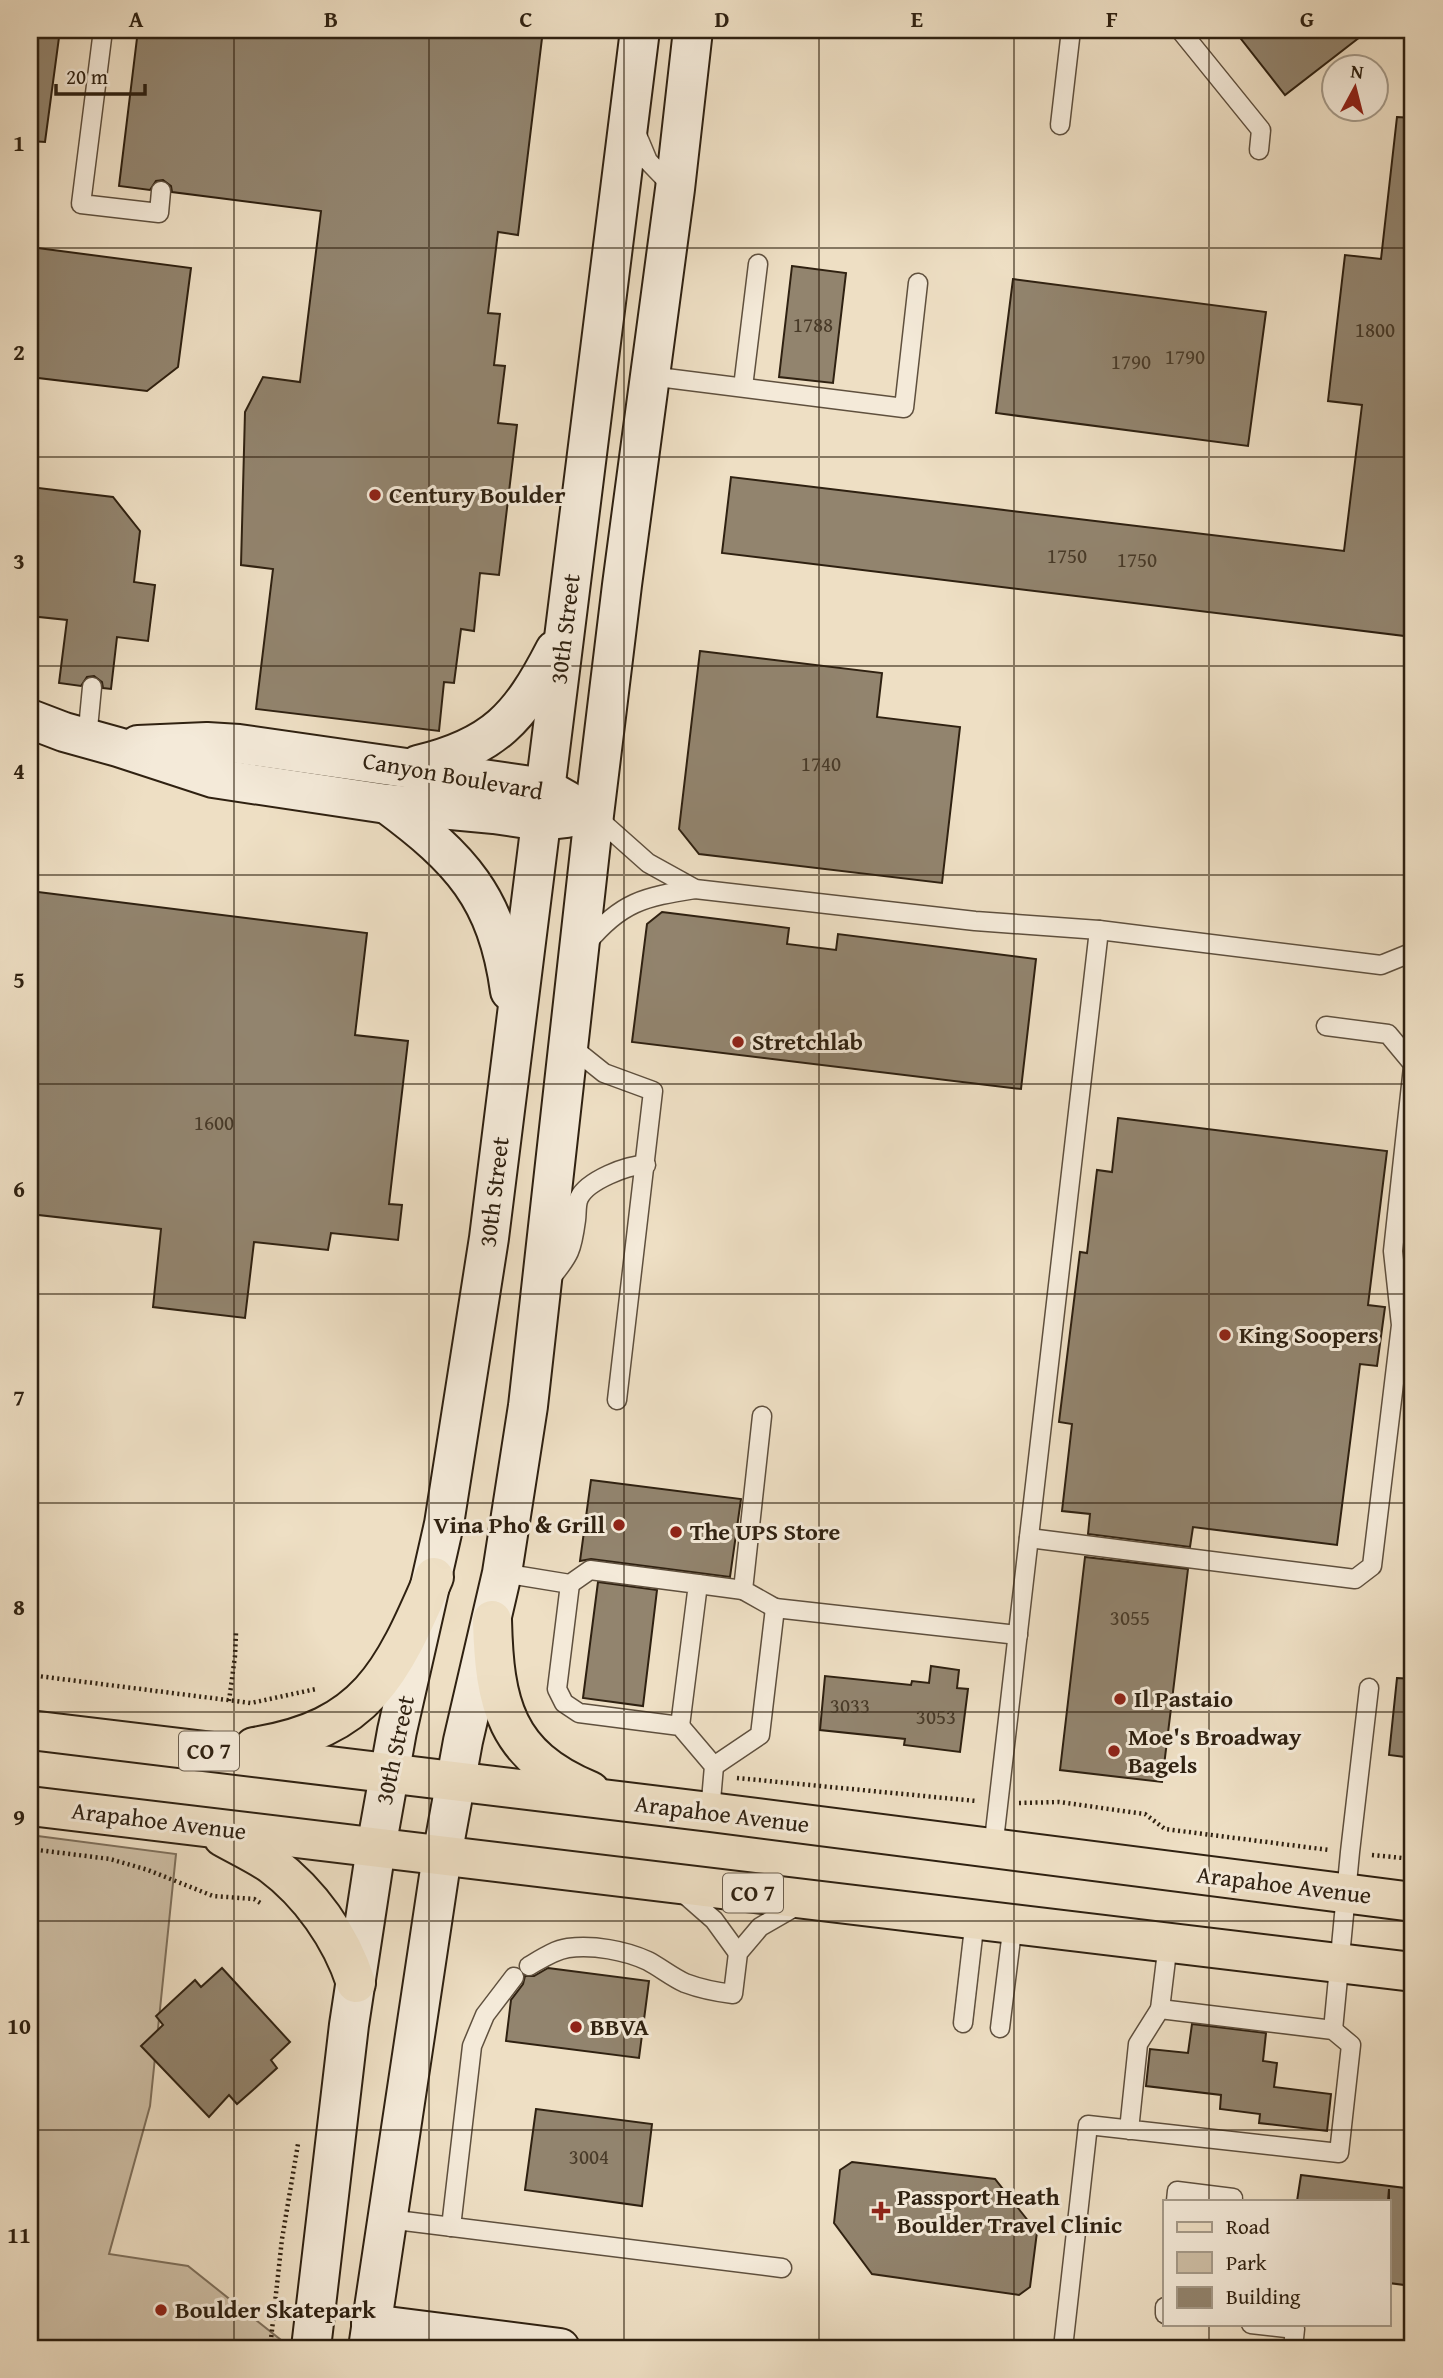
<svg xmlns="http://www.w3.org/2000/svg" width="1443" height="2378" font-family="'Gentium Book Plus',serif">
	<style>
		.green { fill: #cebfa6; stroke: #7e705c; stroke-width: 2 }
		.building { fill: #92846e; stroke: #2f2111; stroke-width: 2 }
		.lines { fill: none; stroke-linecap: round; stroke-linejoin: round }
		.lane-casing { stroke: #5f503e; stroke-width: 21 }
		.secondary-casing { stroke: #2f2111; stroke-width: 42 }
		.primary-casing { stroke: #2f2111; stroke-width: 42 }
		.path { stroke: #2f2111; stroke-width: 4.5; stroke-dasharray: 2 3.5; stroke-linecap: butt }
		.lane { stroke: #f4ead9; stroke-width: 18 }
		.secondary { stroke: #f4ead9; stroke-width: 38 }
		.primary { stroke: #eedfc4; stroke-width: 38 }
		.grid { fill: none; stroke: #2f2111; stroke-width: 2; stroke-opacity: 0.55 }
		.poi-dot { fill: #8f2418; stroke: #f4ead9; stroke-width: 2.5 }
		.labels { text-anchor: middle; stroke-width: 6; stroke-linejoin: round; paint-order: stroke }
		.number-label { font-size: 21px; fill: #483a28 }
		.shield { fill: #f4ead9; stroke: #6a5d4d; stroke-width: 2 }
		.shield-label { font-size: 23px; font-weight: bold; fill: #2f2111 }
		.poi-label { font-size: 24px; font-weight: bold; fill: #2f2111; stroke: #f4ead9; text-anchor: start }
		.street-label { font-size: 24px; fill: #2f2111; stroke: #f4ead9 }
		.neatline { fill: none; stroke: #2f2111; stroke-width: 2.5 }
		.grid-label { font-size: 23px; text-anchor: middle; font-weight: bold; fill: #2f2111 }
	</style>
	<rect width="100%" height="100%" fill="#eedfc4"/>
	<filter id="stains"><feTurbulence type="fractalNoise" baseFrequency=".00286" numOctaves="4"/><feColorMatrix values="0 0 0 0 .2 0 0 0 0 .09 0 0 0 0 .02 0 0 0 .5 -.17"/></filter>
	<radialGradient id="worn" r=".72"><stop offset=".6" stop-color="#630" stop-opacity="0"/><stop offset="1" stop-color="#630" stop-opacity=".3"/></radialGradient>
	<path class="green" d="M 30,1835 L 176,1854 L 150,2106 L 109,2254 L 188,2266 L 281,2340 L 280,2348 L 30,2348 Z"/>
	<g class="building">
		<path d="M 30,30 L 60,30 L 45,142 L 30,141 Z"/>
		<path d="M 138,30 L 543,30 L 518,235 L 498,232 L 488,313 L 500,314 L 494,365 L 505,366 L 498,423 L 517,425 L 499,575 L 480,573 L 474,631 L 461,629 L 454,683 L 444,682 L 439,731 L 256,709 L 273,569 L 241,565 L 245,412 L 263,377 L 300,382 L 321,211 L 172,192 L 171,186 L 163,180 L 156,181 L 150,190 L 119,186 Z"/>
		<path d="M 1234,30 L 1369,30 L 1285,95 Z"/>
		<path d="M 1397,117 L 1413,118 L 1413,637 L 722,553 L 731,477 L 1344,551 L 1362,405 L 1328,401 L 1345,255 L 1381,259 Z"/>
		<path d="M 30,247 L 191,268 L 178,367 L 147,391 L 30,377 Z"/>
		<path d="M 792,266 L 846,273 L 833,383 L 779,377 Z"/>
		<path d="M 1013,279 L 1266,312 L 1248,446 L 996,413 Z"/>
		<path d="M 30,487 L 113,497 L 140,531 L 134,582 L 155,585 L 148,641 L 117,637 L 111,689 L 103,688 L 102,682 L 94,676 L 87,677 L 81,686 L 59,683 L 67,620 L 30,616 Z"/>
		<path d="M 700,651 L 882,673 L 877,717 L 960,727 L 942,883 L 699,854 L 679,829 Z"/>
		<path d="M 30,891 L 367,933 L 355,1035 L 408,1041 L 389,1204 L 402,1205 L 398,1240 L 331,1233 L 328,1250 L 254,1242 L 245,1318 L 153,1307 L 161,1229 L 30,1214 Z"/>
		<path d="M 662,912 L 789,928 L 787,944 L 836,950 L 838,934 L 1036,959 L 1021,1089 L 632,1042 L 647,924 Z"/>
		<path d="M 1118,1118 L 1387,1151 L 1368,1305 L 1385,1307 L 1377,1366 L 1360,1364 L 1337,1545 L 1193,1527 L 1190,1547 L 1088,1534 L 1090,1514 L 1062,1511 L 1072,1424 L 1059,1422 L 1080,1252 L 1087,1253 L 1097,1170 L 1112,1172 Z"/>
		<path d="M 591,1480 L 741,1499 L 730,1577 L 591,1559 L 580,1561 Z"/>
		<path d="M 1085,1557 L 1188,1569 L 1162,1782 L 1060,1770 Z"/>
		<path d="M 598,1582 L 657,1590 L 643,1706 L 583,1698 Z"/>
		<path d="M 931,1666 L 959,1670 L 957,1688 L 968,1689 L 960,1752 L 904,1745 L 905,1739 L 820,1730 L 825,1676 L 911,1685 L 912,1681 L 929,1683 Z"/>
		<path d="M 1397,1678 L 1413,1679 L 1413,1758 L 1389,1755 Z"/>
		<path d="M 222,1968 L 290,2042 L 271,2060 L 277,2068 L 253,2090 L 237,2104 L 229,2095 L 209,2117 L 141,2046 L 163,2025 L 156,2016 L 195,1980 L 201,1987 Z"/>
		<path d="M 548,1968 L 649,1981 L 639,2058 L 506,2041 L 511,2000 L 523,1984 L 525,1976 L 534,1976 Z"/>
		<path d="M 1192,2024 L 1266,2033 L 1263,2061 L 1277,2063 L 1274,2087 L 1331,2094 L 1327,2131 L 1259,2123 L 1260,2114 L 1220,2109 L 1221,2095 L 1146,2086 L 1150,2049 L 1188,2053 Z"/>
		<path d="M 536,2109 L 652,2124 L 642,2206 L 525,2190 Z"/>
		<path d="M 852,2162 L 995,2179 L 1037,2232 L 1030,2287 L 1019,2295 L 872,2274 L 834,2223 L 840,2170 Z"/>
		<path d="M 1301,2175 L 1413,2189 L 1413,2286 L 1389,2283 L 1389,2189 L 1388,2201 L 1297,2201 Z"/>
	</g>
	<g class="lines">
		<defs>
			<g id="lane">
				<path d="M 103,30 L 81,204 L 159,213 L 161,191"/>
				<path d="M 1180,30 L 1261,130 L 1259,150"/>
				<path d="M 1060,125 L 1071,30"/>
				<path d="M 635,130 L 648,161 L 673,187"/>
				<path d="M 650,376 L 904,408 L 918,283"/>
				<path d="M 743,387 L 758,264"/>
				<path d="M 87,739 L 92,687"/>
				<path d="M 594,815 L 648,863 L 695,889 L 975,921 L 1099,930 L 1381,965 L 1413,952"/>
				<path d="M 587,943 C 621,902 644,897 695,889"/>
				<path d="M 1326,1026 L 1388,1034 L 1413,1064"/>
				<path d="M 569,1045 L 604,1073 L 653,1091 L 617,1400"/>
				<path d="M 550,1279 C 570,1255 572,1250 576,1220 C 577,1213 576,1204 579,1198 C 587,1181 628,1164 646,1165"/>
				<path d="M 762,1416 L 743,1590 L 775,1608"/>
				<path d="M 1029,1538 L 1355,1579 L 1372,1566 L 1401,1325 L 1393,1251 L 1413,1067"/>
				<path d="M 502,1573 L 570,1584 L 590,1570 L 698,1584 L 680,1726"/>
				<path d="M 570,1584 L 557,1689 L 564,1703 L 579,1713 L 680,1726 L 714,1766 L 710,1812"/>
				<path d="M 698,1584 L 743,1590"/>
				<path d="M 714,1766 L 760,1735 L 775,1608 L 1018,1635"/>
				<path d="M 993,1849 L 1099,930"/>
				<path d="M 682,1892 L 714,1920 L 738,1953"/>
				<path d="M 529,1966 C 541,1959 554,1950 568,1948 C 594,1945 624,1950 648,1961 C 661,1968 672,1977 685,1983 C 701,1989 716,1992 733,1994 L 738,1953 L 760,1927 L 800,1904"/>
				<path d="M 1160,2009 L 1168,1943"/>
				<path d="M 963,2023 L 975,1919"/>
				<path d="M 1000,2028 L 1013,1923"/>
				<path d="M 1333,2030 L 1350,1852 L 1369,1688"/>
				<path d="M 1176,2201 L 1177,2191 L 1233,2198 L 1232,2201"/>
				<path d="M 388,2219 L 782,2268"/>
				<path d="M 451,2227 L 472,2046 L 485,2015 L 514,1977"/>
				<path d="M 1165,2307 L 1165,2314"/>
				<path d="M 1251,2324 L 1295,2329 L 1293,2348"/>
				<path d="M 1063,2348 L 1088,2125 L 1339,2153 L 1351,2045 L 1333,2030 L 1160,2009 L 1138,2044 L 1129,2130"/>
			</g>
			<g id="secondary">
				<path d="M 30,719 L 64,732 L 118,747 L 213,778 L 387,804 L 494,814 L 541,821 L 567,818"/>
				<path d="M 138,745 L 207,742 L 239,744 L 545,788 L 568,801"/>
				<path d="M 418,765 C 494,747 520,718 555,650"/>
				<path d="M 387,804 C 461,859 497,897 510,991"/>
				<path d="M 371,2324 L 560,2348"/>
				<path d="M 311,2348 L 349,2025 L 376,1848 L 397,1731 L 444,1524 L 489,1238 L 640,30"/>
				<path d="M 368,2348 L 442,1856 L 463,1741 L 502,1573 L 528,1406 L 594,815 L 622,585 L 675,189 L 693,30"/>
			</g>
			<g id="primary">
				<path d="M 492,1620 C 494,1703 505,1756 590,1791"/>
				<path d="M 30,1730 L 710,1812 L 1413,1902"/>
				<path d="M 254,1747 C 367,1729 392,1674 434,1577"/>
				<path d="M 30,1806 L 1413,1972"/>
				<path d="M 223,1837 C 239,1846 256,1854 271,1864 C 310,1893 341,1937 356,1983"/>
			</g>
		</defs>
		<use href="#lane" class="lane-casing"/>
		<use href="#secondary" class="secondary-casing"/>
		<use href="#primary" class="primary-casing"/>
		<g class="path">
			<path d="M 30,1675 L 251,1703 L 316,1689"/>
			<path d="M 229,1701 L 235,1656 L 236,1633"/>
			<path d="M 737,1778 L 976,1801"/>
			<path d="M 1019,1803 L 1059,1802 L 1145,1814 L 1165,1829 L 1329,1850"/>
			<path d="M 30,1849 L 110,1859 L 148,1870 L 213,1896 L 254,1899 L 262,1904"/>
			<path d="M 1372,1855 L 1413,1859"/>
			<path d="M 270,2348 L 282,2239 L 298,2144"/>
		</g>
		<use href="#lane" class="lane"/>
		<use href="#secondary" class="secondary"/>
		<use href="#primary" class="primary"/>
	</g>
	<path class="grid" d="M 234,30 L 234,2348M 429,30 L 429,2348M 624,30 L 624,2348M 819,30 L 819,2348M 1014,30 L 1014,2348M 1209,30 L 1209,2201M 30,248 L 1413,248M 30,457 L 1413,457M 30,666 L 1413,666M 30,875 L 1413,875M 30,1084 L 1413,1084M 30,1294 L 1413,1294M 30,1503 L 1413,1503M 30,1712 L 1413,1712M 30,1921 L 1413,1921M 30,2130 L 1413,2130M 1209,2324 L 1209,2348"/>
	<g class="poi-dot">
		<circle cx="375" cy="495" r="7"/>
		<circle cx="738" cy="1042" r="7"/>
		<circle cx="1225" cy="1335" r="7"/>
		<circle cx="619" cy="1525" r="7"/>
		<circle cx="676" cy="1532" r="7"/>
		<circle cx="1120" cy="1699" r="7"/>
		<circle cx="1114" cy="1751" r="7"/>
		<circle cx="576" cy="2027" r="7"/>
		<path d="M877.5 2200.5h7v7h7v7h-7v7h-7v-7h-7v-7h7z"/>
		<circle cx="161" cy="2310" r="7"/>
	</g>
	<g class="labels">
		<g class="number-label">
			<text x="813" y="332">1788</text>
			<text x="1375" y="337">1800</text>
			<text x="1185" y="364">1790</text>
			<text x="1131" y="369">1790</text>
			<text x="1067" y="563">1750</text>
			<text x="1137" y="567">1750</text>
			<text x="821" y="771">1740</text>
			<text x="214" y="1130">1600</text>
			<text x="1130" y="1625">3055</text>
			<text x="850" y="1713">3033</text>
			<text x="936" y="1724">3053</text>
			<text x="589" y="2164">3004</text>
		</g>
		<g class="shield">
			<rect x="179" y="1731.5" width="60" height="39" rx="5"/>
			<rect x="723" y="1873.5" width="60" height="39" rx="5"/>
		</g>
		<g class="shield-label">
			<text x="209" y="1759">CO 7</text>
			<text x="753" y="1901">CO 7</text>
		</g>
		<g class="poi-label">
			<text x="389" y="503">Century Boulder</text>
			<text x="752" y="1050">Stretchlab</text>
			<text x="1239" y="1343">King Soopers</text>
			<text x="605" y="1533" text-anchor="end">Vina Pho &amp; Grill</text>
			<text x="690" y="1540">The UPS Store</text>
			<text x="1134" y="1707">Il Pastaio</text>
			<text x="1128" y="1745">Moe's Broadway<tspan x="1128" dy="28">Bagels</tspan></text>
			<text x="590" y="2035">BBVA</text>
			<text x="897" y="2205">Passport Heath<tspan x="897" dy="28">Boulder Travel Clinic</tspan></text>
			<text x="175" y="2318">Boulder Skatepark</text>
		</g>
		<g class="street-label">
			<text transform="translate(565 629) rotate(-83)" y="8">30th Street</text>
			<text transform="translate(453 776) rotate(10)" y="8">Canyon Boulevard</text>
			<text transform="translate(494 1192) rotate(-83)" y="8">30th Street</text>
			<text transform="translate(395 1750) rotate(-78)" y="8">30th Street</text>
			<text transform="translate(722 1814) rotate(7)" y="8">Arapahoe Avenue</text>
			<text transform="translate(159 1821) rotate(7)" y="8">Arapahoe Avenue</text>
			<text transform="translate(1284 1885) rotate(7)" y="8">Arapahoe Avenue</text>
		</g>
	</g>
	<rect width="1443" height="2378" fill="none" stroke="#eedfc4" stroke-width="77"/>
	<rect x="1163" y="2200" width="228" height="126" fill="#f4ead9" stroke="#a59a89" stroke-width="2"/>
	<rect x="1177" y="2222" width="35" height="10" fill="#eedfc4" stroke="#a59a89" stroke-width="2"/>
	<text x="1226" y="2234" font-size="21" fill="#2f2111">Road</text>
	<rect x="1177" y="2252" width="35" height="21" fill="#cebfa6" stroke="#a59a89" stroke-width="2"/>
	<text x="1226" y="2270" font-size="21" fill="#2f2111">Park</text>
	<rect x="1177" y="2287" width="35" height="21" fill="#92846e" stroke="#a59a89" stroke-width="2"/>
	<text x="1226" y="2304" font-size="21" fill="#2f2111">Building</text>
	<g transform="translate(1355 88) rotate(7)"><circle r="33" fill="#f4ead9" stroke="#a59a89" stroke-width="2"/>
	<path d="M0-5L12 26L0 18L-12 26Z" fill="#8f2418"/>
	<text y="-10" font-size="19" font-weight="bold" text-anchor="middle" fill="#2f2111">N</text>
	</g>
	<path d="M56 84v10h89v-10" fill="none" stroke="#2f2111" stroke-width="3.5"/>
	<text x="66" y="84" font-size="21" fill="#2f2111" stroke="#f4ead9" stroke-width="5" paint-order="stroke">20 m</text>
	<rect x="38" y="38" width="1366" height="2302" class="neatline"/>
	<g class="grid-label">
		<text x="136" y="27">A</text>
		<text x="331" y="27">B</text>
		<text x="526" y="27">C</text>
		<text x="722" y="27">D</text>
		<text x="917" y="27">E</text>
		<text x="1112" y="27">F</text>
		<text x="1307" y="27">G</text>
		<text x="19" y="151">1</text>
		<text x="19" y="360">2</text>
		<text x="19" y="569">3</text>
		<text x="19" y="779">4</text>
		<text x="19" y="988">5</text>
		<text x="19" y="1197">6</text>
		<text x="19" y="1406">7</text>
		<text x="19" y="1615">8</text>
		<text x="19" y="1825">9</text>
		<text x="19" y="2034">10</text>
		<text x="19" y="2243">11</text>
	</g>
	<rect width="100%" height="100%" filter="url(#stains)"/>
	<rect width="100%" height="100%" fill="url(#worn)"/>
</svg>
